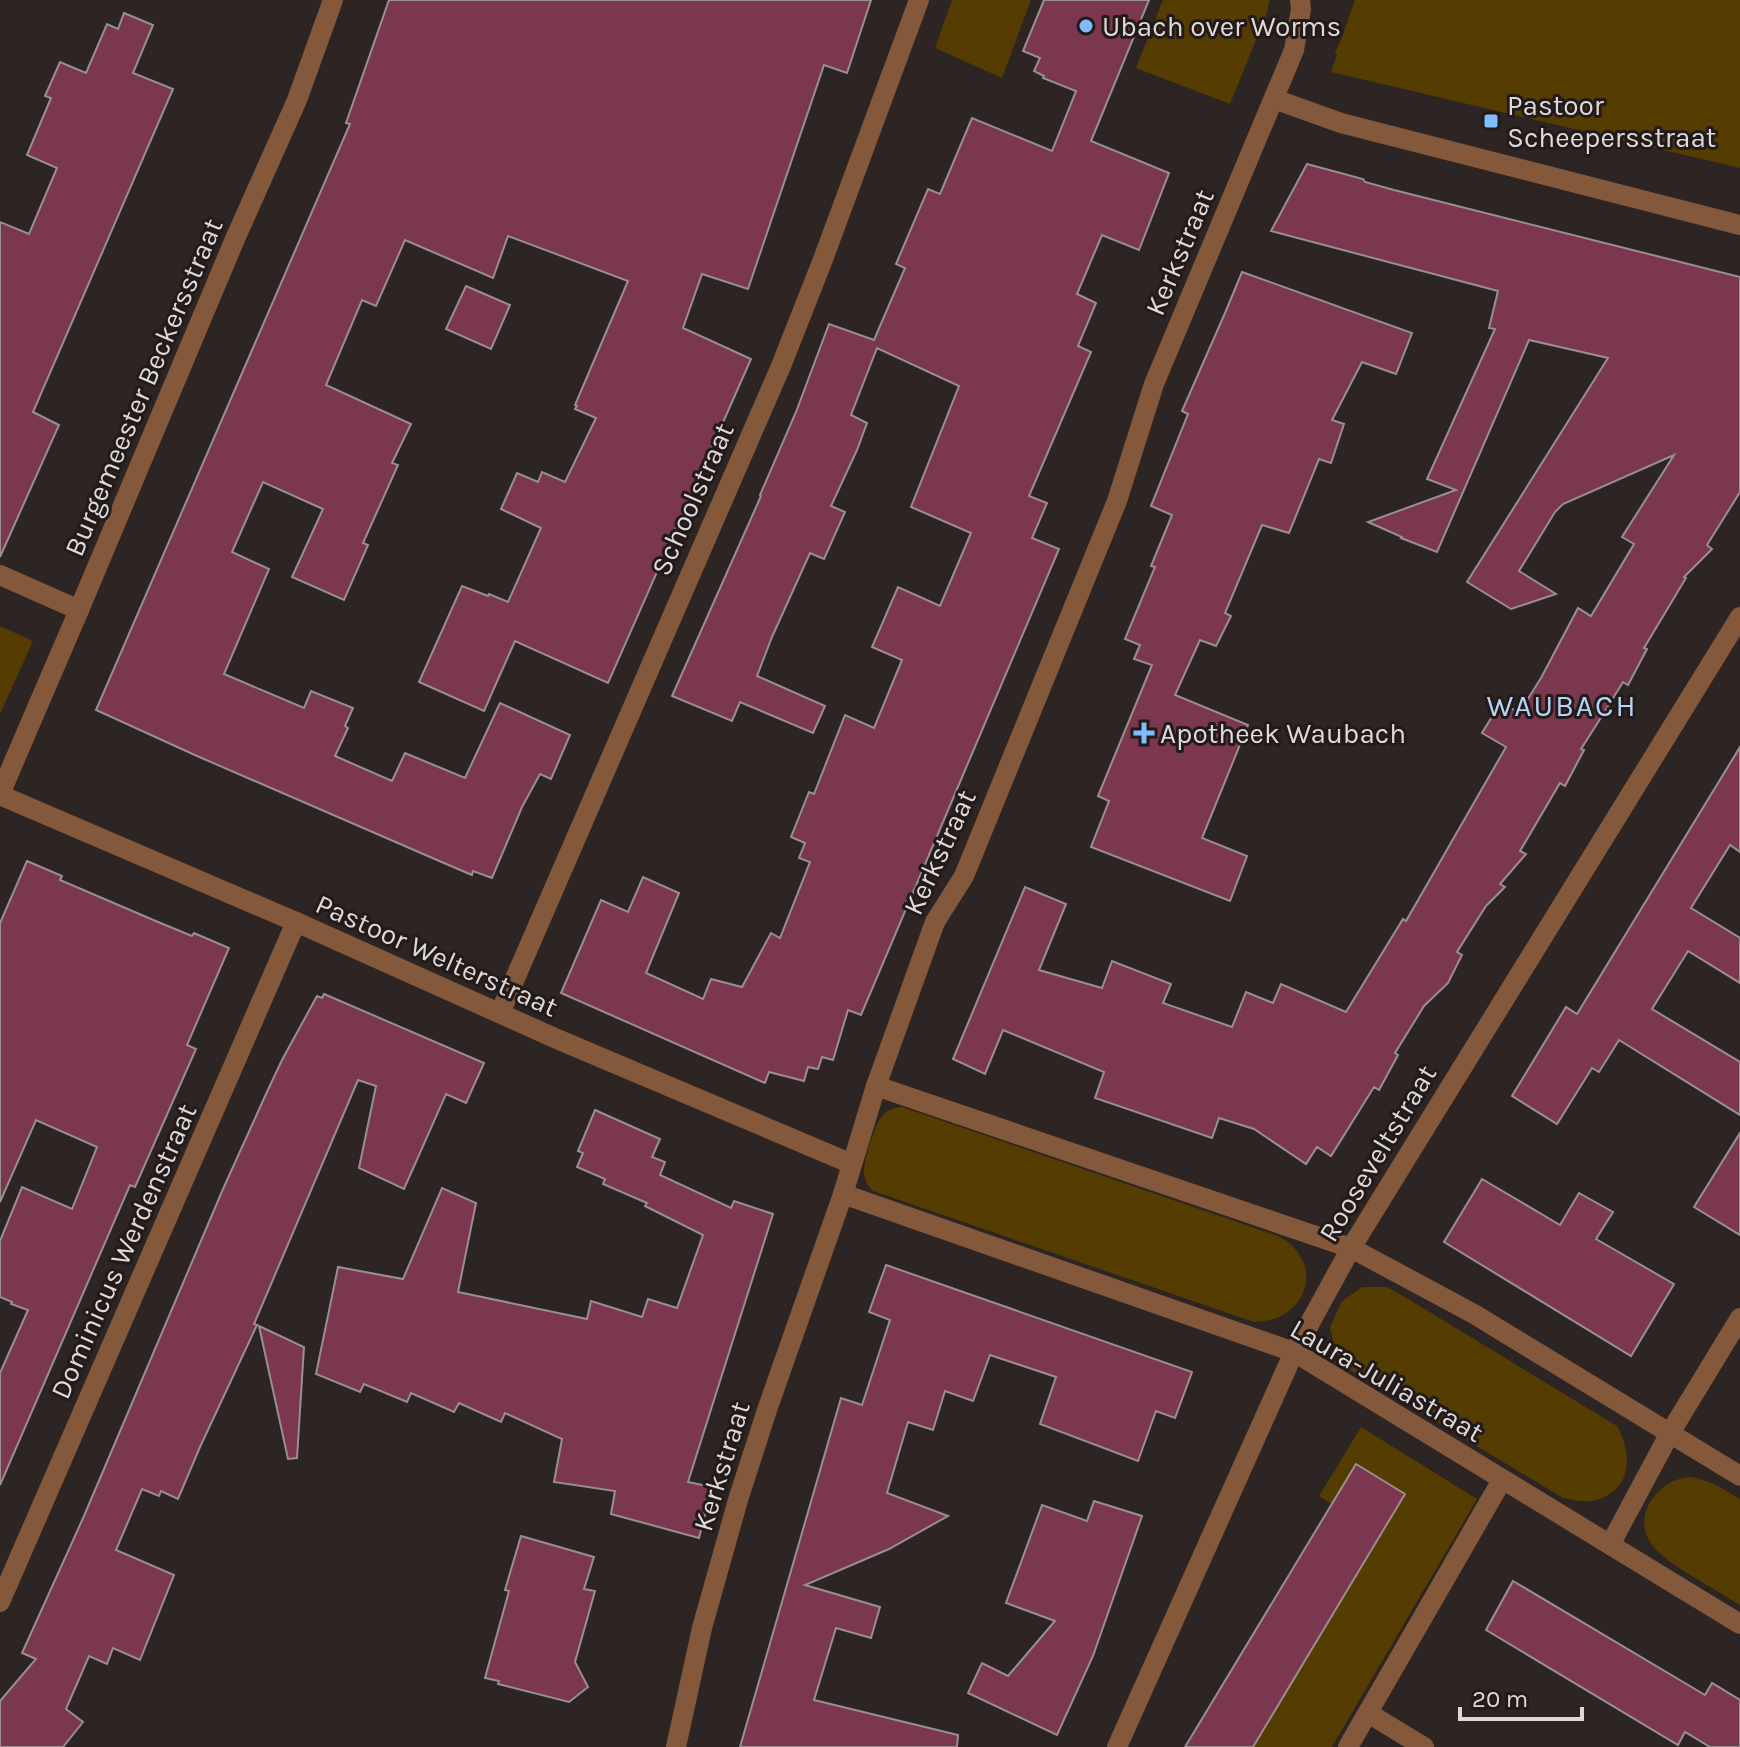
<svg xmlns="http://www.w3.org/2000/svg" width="1740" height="1747" font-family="Karla,sans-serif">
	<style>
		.green { fill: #553c00 }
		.building { fill: #7b374f; stroke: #988f91; stroke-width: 2 }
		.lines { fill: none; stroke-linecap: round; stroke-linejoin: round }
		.minor { stroke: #83583b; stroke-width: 20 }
		.poi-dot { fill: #81bcfa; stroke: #221b1a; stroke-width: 3 }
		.labels { text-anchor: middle; stroke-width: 6; stroke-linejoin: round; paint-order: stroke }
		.poi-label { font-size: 28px; fill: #dfdad9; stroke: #221b1a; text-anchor: start }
		.street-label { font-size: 28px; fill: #dfdad9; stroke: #221b1a }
		.neighbourhood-label { font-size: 30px; letter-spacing: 2px; fill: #b5d5f8; stroke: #221b1a }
	</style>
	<rect width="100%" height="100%" fill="#2c2524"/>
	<g class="green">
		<path d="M 952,0 L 1031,0 L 1002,78 L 935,48 Z"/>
		<path d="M 1163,0 L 1270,0 L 1266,15 L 1230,104 L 1136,68 Z"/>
		<path d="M 1355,0 L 1740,0 L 1740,168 L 1331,72 L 1337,55 L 1335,52 C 1344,36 1348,18 1355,0 Z"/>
		<path d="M 0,626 L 33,641 L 0,714 Z"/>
		<path d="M 902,1107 L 1278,1236 C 1327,1261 1308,1322 1254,1322 L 873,1191 C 868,1186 865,1182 864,1174 C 863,1162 875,1122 884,1114 C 889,1109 895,1108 902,1107 Z"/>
		<path d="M 1362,1287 L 1386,1287 L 1400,1294 L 1617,1426 C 1633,1454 1632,1490 1596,1500 C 1585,1503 1574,1500 1563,1498 L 1350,1370 L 1336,1353 L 1330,1328 L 1341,1302 Z"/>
		<path d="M 1361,1427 L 1477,1499 L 1332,1747 L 1253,1747 L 1405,1494 L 1332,1504 L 1319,1496 Z"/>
		<path d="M 1689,1477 C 1709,1479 1723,1489 1740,1499 L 1740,1605 C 1726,1596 1711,1588 1697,1579 C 1671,1563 1630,1541 1649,1504 C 1658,1488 1672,1479 1689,1477 Z"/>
	</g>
	<g class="building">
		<path d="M 389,0 L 871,0 L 847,73 L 824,65 L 748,289 L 702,274 L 683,328 L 751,359 L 608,683 L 515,641 L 484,711 L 419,682 L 462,586 L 488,596 L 489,594 L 508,602 L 541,528 L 501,509 L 517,473 L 538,482 L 542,472 L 565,482 L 596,418 L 575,409 L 577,406 L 575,405 L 628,281 L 508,236 L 493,278 L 405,240 L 376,306 L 362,300 L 326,385 L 411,424 L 392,463 L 398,465 L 363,543 L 368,545 L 344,600 L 292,577 L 323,509 L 263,482 L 232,552 L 269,569 L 224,674 L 304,708 L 311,691 L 353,708 L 345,726 L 348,728 L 335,756 L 392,781 L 405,753 L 465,778 L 500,703 L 570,735 L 551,779 L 540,774 L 522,807 L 492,878 L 473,871 L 472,875 L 437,860 L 197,756 L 96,710 L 350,124 L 346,123 Z"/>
		<path d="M 1044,0 L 1149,0 L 1091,141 L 1169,173 L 1139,250 L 1102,235 L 1077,294 L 1096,303 L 1078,346 L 1091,352 L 1029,496 L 1047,503 L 1032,538 L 1059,549 L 861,1015 L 848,1010 L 833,1060 L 822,1057 L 818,1069 L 808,1067 L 804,1081 L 769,1072 L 765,1083 L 561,993 L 601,900 L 628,912 L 643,877 L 679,893 L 646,973 L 703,999 L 711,979 L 742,987 L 771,933 L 780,938 L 810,862 L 799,858 L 805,843 L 791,837 L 809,792 L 814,794 L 845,715 L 874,728 L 902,660 L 872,647 L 898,587 L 940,606 L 971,533 L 911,507 L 959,386 L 877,348 L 851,415 L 867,423 L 857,450 L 831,506 L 845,512 L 824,559 L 810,553 L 772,637 L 757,676 L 825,706 L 813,733 L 740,702 L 732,721 L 672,696 L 761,496 L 760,495 L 796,412 L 829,324 L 874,340 L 905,268 L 896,264 L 928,189 L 940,194 L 972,118 L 1052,151 L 1076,91 L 1043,78 L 1044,76 L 1034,71 L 1040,58 L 1023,51 Z"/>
		<path d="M 124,13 L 153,25 L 133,73 L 173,89 L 33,412 L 59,425 L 0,557 L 0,222 L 29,234 L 57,168 L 27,155 L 51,98 L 45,96 L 60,62 L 86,73 L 107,24 L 118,29 Z"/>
		<path d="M 1307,164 L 1363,179 L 1365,182 L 1394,190 L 1740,277 L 1740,492 L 1707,545 L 1712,549 L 1684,577 L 1686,578 L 1644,648 L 1647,649 L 1628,685 L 1623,682 L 1602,716 L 1581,749 L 1584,750 L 1565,786 L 1560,783 L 1520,851 L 1526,854 L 1500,884 L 1505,887 L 1486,906 L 1457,952 L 1462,955 L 1448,983 L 1424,1006 L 1395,1053 L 1398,1055 L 1379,1090 L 1374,1087 L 1331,1156 L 1317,1147 L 1306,1164 L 1254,1129 L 1219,1118 L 1212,1138 L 1095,1098 L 1104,1072 L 1003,1030 L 985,1074 L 953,1059 L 1025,887 L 1066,904 L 1039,970 L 1102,988 L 1112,961 L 1171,984 L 1163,1003 L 1232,1027 L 1246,992 L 1273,1003 L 1281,984 L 1346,1012 L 1403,919 L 1406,921 L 1506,747 L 1482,733 L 1501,702 L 1519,713 L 1541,678 L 1578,608 L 1591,616 L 1634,544 L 1622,537 L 1674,455 L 1563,504 L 1555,512 L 1519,571 L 1556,594 L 1511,609 L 1467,582 L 1608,358 L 1529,340 L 1437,552 L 1401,538 L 1402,537 L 1368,522 L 1456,490 L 1427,479 L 1495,329 L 1489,328 L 1498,291 L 1271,231 Z"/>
		<path d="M 1242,272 L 1412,333 L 1396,374 L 1362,362 L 1332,420 L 1344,424 L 1331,463 L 1319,459 L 1289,533 L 1262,525 L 1225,613 L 1231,616 L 1216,646 L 1200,640 L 1175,695 L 1248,725 L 1202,838 L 1247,856 L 1230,901 L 1091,847 L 1109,801 L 1098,796 L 1152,665 L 1134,659 L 1140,645 L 1125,639 L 1155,567 L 1151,566 L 1172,515 L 1151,506 L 1188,414 L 1182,411 L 1225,313 Z"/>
		<path d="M 466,286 L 510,305 L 491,349 L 446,329 Z"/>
		<path d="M 1740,747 L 1740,852 L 1730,845 L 1691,908 L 1740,938 L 1740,983 L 1688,951 L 1652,1009 L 1740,1062 L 1740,1115 L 1619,1040 L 1599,1072 L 1592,1068 L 1557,1124 L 1512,1096 L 1566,1007 L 1577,1014 Z"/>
		<path d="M 27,861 L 62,876 L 60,880 L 158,922 L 192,936 L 194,933 L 229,948 L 187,1045 L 196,1049 L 135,1187 L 130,1185 L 0,1485 L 0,1373 L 28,1310 L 11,1304 L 12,1302 L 0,1297 L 0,1241 L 22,1187 L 72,1209 L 97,1147 L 36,1120 L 0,1202 L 0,923 Z"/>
		<path d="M 324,994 L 484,1063 L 466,1103 L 446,1094 L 404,1189 L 359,1168 L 376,1086 L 358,1080 L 254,1324 L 257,1325 L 200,1447 L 178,1499 L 161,1491 L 159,1496 L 142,1489 L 116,1550 L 174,1575 L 140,1660 L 113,1648 L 107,1664 L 89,1656 L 66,1709 L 83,1722 L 63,1747 L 0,1747 L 0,1701 L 36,1659 L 22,1653 L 84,1516 L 223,1189 L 266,1094 L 282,1060 L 317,996 L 322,998 Z"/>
		<path d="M 595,1110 L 660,1139 L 652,1157 L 665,1162 L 660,1175 L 731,1208 L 734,1201 L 773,1214 L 688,1482 L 712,1487 L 699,1538 L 611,1514 L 615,1491 L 554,1482 L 562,1439 L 505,1413 L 501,1422 L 459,1403 L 454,1412 L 411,1393 L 407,1402 L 364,1384 L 360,1392 L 316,1374 L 338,1267 L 403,1279 L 442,1188 L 476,1203 L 458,1292 L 587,1319 L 591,1301 L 642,1317 L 648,1299 L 677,1308 L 703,1235 L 645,1206 L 647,1203 L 603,1184 L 605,1179 L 577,1167 L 583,1153 L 578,1151 Z"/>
		<path d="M 1740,1133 L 1740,1235 L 1694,1207 Z"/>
		<path d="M 1482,1179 L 1560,1225 L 1579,1193 L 1613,1212 L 1596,1239 L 1674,1284 L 1631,1356 L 1444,1242 Z"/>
		<path d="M 886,1265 L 1192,1372 L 1175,1418 L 1156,1411 L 1138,1461 L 1040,1424 L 1056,1377 L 990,1355 L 973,1401 L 945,1391 L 933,1430 L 908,1422 L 887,1493 L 948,1516 L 889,1549 L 805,1585 L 880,1607 L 871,1638 L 836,1628 L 814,1700 L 958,1735 L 957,1747 L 740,1747 L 841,1398 L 862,1405 L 890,1320 L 869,1312 Z"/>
		<path d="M 259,1326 L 304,1347 L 297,1458 L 288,1459 Z"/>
		<path d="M 1356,1464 L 1405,1494 L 1253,1747 L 1185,1747 Z"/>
		<path d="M 1094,1501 L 1142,1516 L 1093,1656 L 1057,1735 L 968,1693 L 982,1663 L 1008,1676 L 1055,1621 L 1006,1603 L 1042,1505 L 1087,1521 Z"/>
		<path d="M 521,1536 L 594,1557 L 584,1589 L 595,1591 L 575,1662 L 588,1687 L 569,1702 L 498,1684 L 499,1681 L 485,1678 L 509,1591 L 505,1590 Z"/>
		<path d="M 1513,1581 L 1705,1695 L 1712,1683 L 1740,1700 L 1740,1747 L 1710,1747 L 1685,1732 L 1678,1745 L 1486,1630 Z"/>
	</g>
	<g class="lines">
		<g class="minor">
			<path d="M 1274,99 L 1341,123 L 1740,225"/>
			<path d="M 0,575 L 79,610"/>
			<path d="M 0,794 L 79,610 L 235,239 L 297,100 L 333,0"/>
			<path d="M 0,795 L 296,922 L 557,1039 L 852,1164"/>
			<path d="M 500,1013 L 781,366 L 822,262 L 919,0"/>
			<path d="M 876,1086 L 1351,1248 L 1474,1314 L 1740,1476"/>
			<path d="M 843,1194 L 1294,1352 L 1740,1624"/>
			<path d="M 1610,1545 L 1670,1433 L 1740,1318"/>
			<path d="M 0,1602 L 296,922"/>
			<path d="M 1368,1713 L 1424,1747"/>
			<path d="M 676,1747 L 702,1628 L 738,1500 L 767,1410 L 843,1194 L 876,1086 L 935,922 L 964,876 L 1117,501 L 1154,384 L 1294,50 L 1301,9 L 1300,0"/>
			<path d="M 1117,1747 L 1294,1352 L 1351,1248 L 1740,617"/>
			<path d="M 1348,1747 L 1502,1480"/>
		</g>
	</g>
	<g class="poi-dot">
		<circle cx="1086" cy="26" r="8"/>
		<rect x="1483" y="113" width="16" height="16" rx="4"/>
		<path d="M1140 721h8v8h8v8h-8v8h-8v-8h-8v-8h8z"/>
	</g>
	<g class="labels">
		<g class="poi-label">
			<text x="1102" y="36">Ubach over Worms</text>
			<text x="1507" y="115">Pastoor<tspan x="1507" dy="32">Scheepersstraat</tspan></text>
			<text x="1160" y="743">Apotheek Waubach</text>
		</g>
		<g class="street-label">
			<text transform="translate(1179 252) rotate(-67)" y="10">Kerkstraat</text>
			<text transform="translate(143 387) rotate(-67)" y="10">Burgemeester Beckersstraat</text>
			<text transform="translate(692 499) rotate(-66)" y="10">Schoolstraat</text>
			<text transform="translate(939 852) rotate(-65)" y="10">Kerkstraat</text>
			<text transform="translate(437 955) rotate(24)" y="10">Pastoor Welterstraat</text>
			<text transform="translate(1377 1153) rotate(-59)" y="10">Rooseveltstraat</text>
			<text transform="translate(123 1251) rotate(-66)" y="10">Dominicus Werdenstraat</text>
			<text transform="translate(1387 1380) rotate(30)" y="10">Laura-Juliastraat</text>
			<text transform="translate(721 1466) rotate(-73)" y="10">Kerkstraat</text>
		</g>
		<g class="neighbourhood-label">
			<text x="1562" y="716">WAUBACH</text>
		</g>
	</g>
	<path d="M1460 1707v12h122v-12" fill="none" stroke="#dfdad9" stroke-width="4"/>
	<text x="1472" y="1707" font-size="24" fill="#dfdad9" stroke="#221b1a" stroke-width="6" paint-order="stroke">20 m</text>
</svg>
